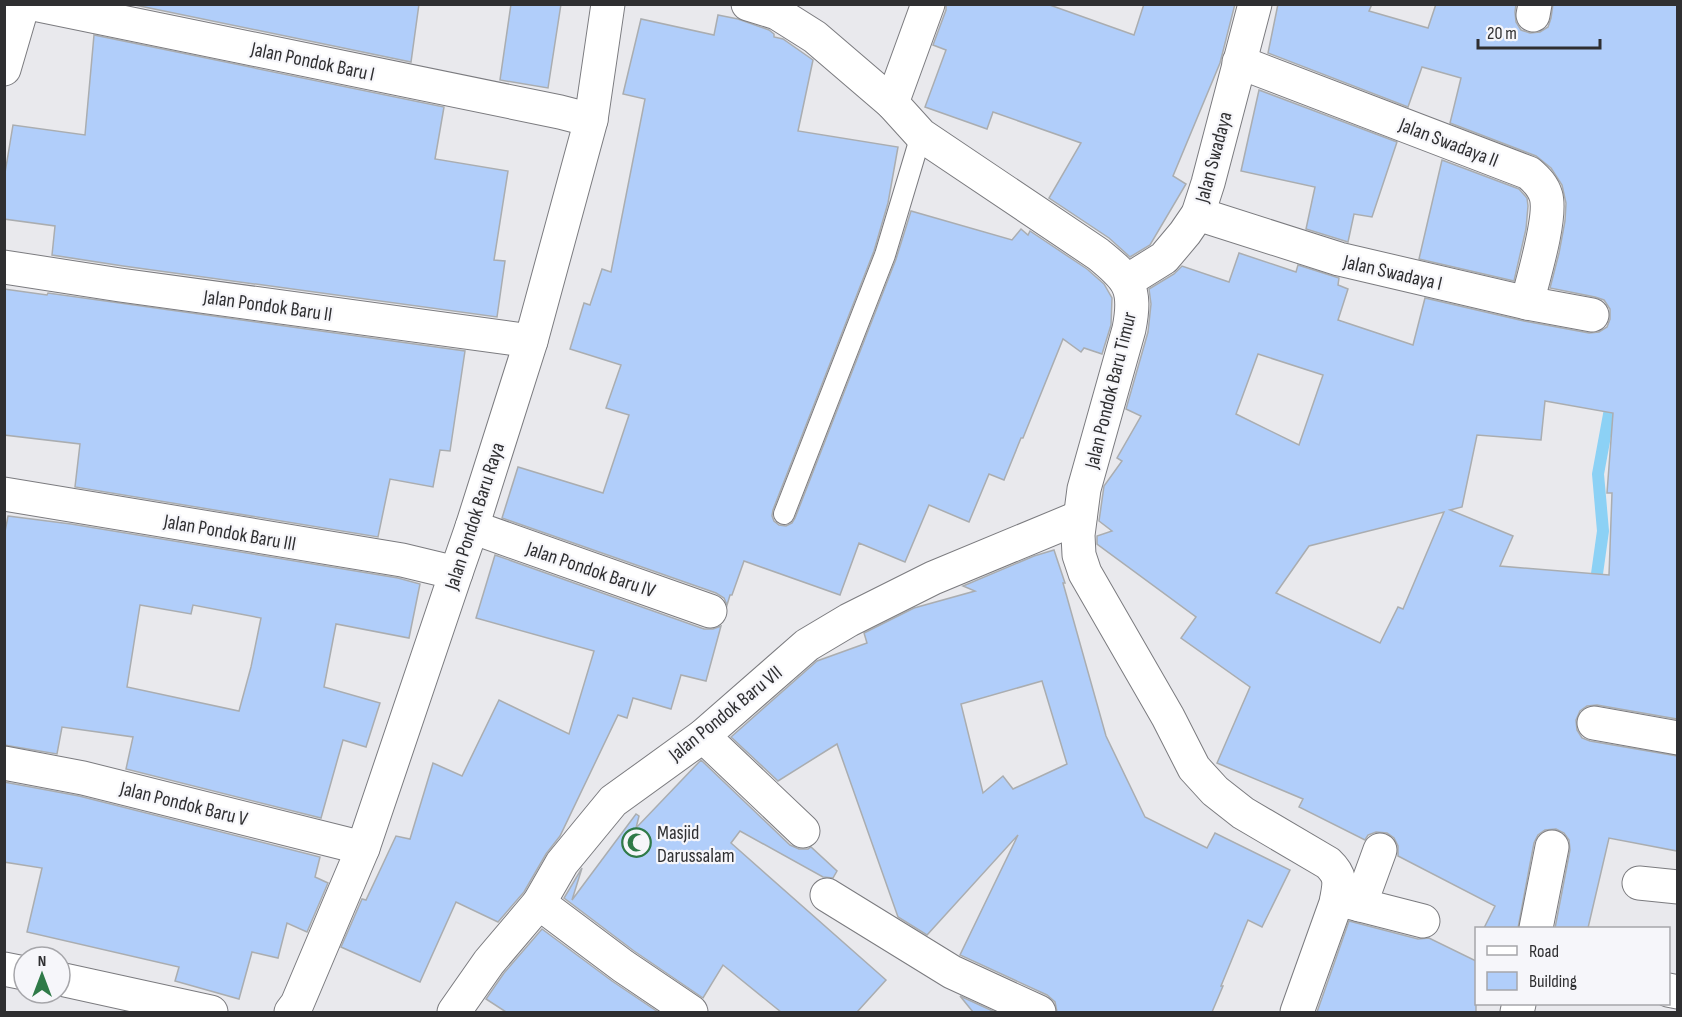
<svg xmlns="http://www.w3.org/2000/svg" width="1682" height="1017" font-family="'Sofia Sans Condensed',sans-serif">
	<style>
		.lines { fill: none; stroke-linecap: round; stroke-linejoin: round }
		.stream { stroke: #8cd1f5; stroke-width: 12 }
		.building { fill: #b1cefa; stroke: #aaadb0; stroke-width: 1.5; fill-rule: evenodd }
		.service-casing { stroke: #7b7b7f; stroke-width: 22 }
		.minor-casing { stroke: #7b7b7f; stroke-width: 35 }
		.service { stroke: #fff; stroke-width: 20 }
		.minor { stroke: #fff; stroke-width: 33 }
		.labels { text-anchor: middle; stroke-width: 4.5; stroke-linejoin: round; paint-order: stroke }
		.street-label { font-size: 20px; fill: #2f2f31; stroke: #f6f6fa }
		.poi-label { font-size: 20px; fill: #2f2f31; stroke: #f6f6fa; text-anchor: start }
	</style>
	<rect width="100%" height="100%" fill="#e9e9ed"/>
	<g class="lines">
		<path class="stream" d="M 1595,588 L 1603,531 L 1598,474 L 1612,398"/>
	</g>
	<g class="building">
		<path d="M 130,4 L 419,4 L 411,62 Z"/>
		<path d="M 511,4 L 561,4 L 548,88 L 500,80 Z"/>
		<path d="M 946,4 L 1047,4 L 1134,35 L 1144,4 L 1235,4 L 1220,63 L 1173,176 L 1186,184 L 1150,245 L 1130,257 L 1109,238 L 1049,198 L 1081,143 L 993,112 L 987,129 L 925,107 L 946,50 L 933,45 L 946,10 Z"/>
		<path d="M 1278,4 L 1372,4 L 1369,11 L 1428,28 L 1436,4 L 1516,4 L 1515,12 L 1516,22 L 1521,30 L 1530,33 L 1540,32 L 1548,27 L 1551,18 L 1553,4 L 1677,4 L 1677,719 L 1597,705 L 1587,706 L 1580,711 L 1576,720 L 1577,730 L 1582,738 L 1590,741 L 1677,756 L 1677,851 L 1609,838 L 1588,928 L 1555,928 L 1570,850 L 1569,840 L 1564,833 L 1556,829 L 1545,830 L 1538,835 L 1534,843 L 1518,928 L 1484,928 L 1495,906 L 1398,856 L 1398,846 L 1394,838 L 1387,833 L 1376,832 L 1368,835 L 1365,840 L 1299,807 L 1303,799 L 1217,763 L 1250,687 L 1181,638 L 1196,617 L 1097,544 L 1097,536 L 1112,531 L 1099,521 L 1104,486 L 1122,461 L 1117,458 L 1141,416 L 1126,409 L 1148,332 L 1151,304 L 1149,289 L 1174,274 L 1182,266 L 1229,282 L 1239,253 L 1296,272 L 1298,265 L 1339,278 L 1338,285 L 1348,289 L 1338,320 L 1413,345 L 1425,298 L 1524,321 L 1589,333 L 1599,332 L 1607,327 L 1610,319 L 1610,309 L 1604,300 L 1595,297 L 1550,288 L 1559,253 L 1565,221 L 1566,203 L 1562,185 L 1551,168 L 1536,156 L 1450,123 L 1461,78 L 1422,67 L 1408,107 L 1268,53 ZM 1258,354 L 1323,375 L 1299,445 L 1236,414 ZM 1545,401 L 1613,413 L 1607,493 L 1612,493 L 1609,575 L 1500,566 L 1513,536 L 1450,510 L 1462,507 L 1477,435 L 1541,440 ZM 1444,512 L 1403,609 L 1398,607 L 1380,643 L 1276,593 L 1309,546 Z"/>
		<path d="M 718,15 L 738,19 L 769,30 L 774,34 L 774,37 L 783,39 L 813,60 L 798,131 L 898,147 L 888,203 L 874,251 L 773,510 L 772,516 L 774,521 L 779,525 L 786,526 L 792,523 L 795,518 L 896,259 L 911,211 L 1012,240 L 1021,229 L 1028,235 L 1030,231 L 1087,269 L 1104,284 L 1112,298 L 1111,325 L 1102,354 L 1084,348 L 1081,352 L 1063,339 L 1023,438 L 1021,438 L 1004,480 L 989,474 L 969,522 L 929,505 L 905,562 L 859,543 L 840,595 L 744,561 L 732,595 L 730,595 L 727,605 L 724,598 L 716,593 L 502,518 L 518,467 L 603,493 L 629,415 L 606,408 L 621,365 L 570,349 L 584,303 L 590,305 L 602,269 L 611,272 L 645,99 L 623,94 L 641,19 L 714,35 Z"/>
		<path d="M 94,35 L 444,107 L 435,159 L 508,171 L 494,260 L 505,261 L 497,317 L 123,266 L 52,255 L 55,226 L 4,219 L 4,179 L 13,125 L 85,135 Z"/>
		<path d="M 1259,90 L 1397,142 L 1372,217 L 1354,214 L 1348,242 L 1306,229 L 1315,187 L 1241,171 Z"/>
		<path d="M 1442,160 L 1519,189 L 1527,198 L 1528,206 L 1526,229 L 1514,281 L 1419,259 Z"/>
		<path d="M 4,289 L 47,295 L 48,293 L 465,351 L 450,451 L 440,450 L 433,487 L 390,479 L 378,537 L 75,487 L 80,444 L 4,435 Z"/>
		<path d="M 8,516 L 71,524 L 398,578 L 420,584 L 409,638 L 336,624 L 324,687 L 380,703 L 366,747 L 343,740 L 321,818 L 126,769 L 133,737 L 62,727 L 57,754 L 4,745 L 4,537 ZM 140,605 L 191,614 L 193,605 L 261,618 L 251,667 L 239,711 L 127,687 Z"/>
		<path d="M 1054,550 L 1065,583 L 1063,583 L 1106,736 L 1145,817 L 1207,848 L 1215,833 L 1290,870 L 1262,927 L 1248,920 L 1221,986 L 1223,986 L 1212,1012 L 1057,1012 L 1055,1002 L 1047,995 L 960,955 L 1018,835 L 927,935 L 898,917 L 837,744 L 778,781 L 731,737 L 817,661 L 867,643 L 864,633 L 914,608 L 975,591 L 963,586 L 1034,556 ZM 1042,681 L 1067,764 L 1013,789 L 1003,776 L 983,793 L 961,704 Z"/>
		<path d="M 495,555 L 704,629 L 713,629 L 721,626 L 706,681 L 681,675 L 671,709 L 633,698 L 627,718 L 618,715 L 560,836 L 546,854 L 524,892 L 498,922 L 456,902 L 420,982 L 341,947 L 362,899 L 366,900 L 396,836 L 410,839 L 433,763 L 462,776 L 499,700 L 569,734 L 594,651 L 476,618 Z"/>
		<path d="M 701,760 L 790,845 L 799,849 L 808,849 L 811,847 L 837,871 L 833,878 L 823,877 L 740,831 L 731,843 L 886,980 L 857,1012 L 781,1012 L 723,965 L 703,998 L 634,951 L 564,898 L 582,868 L 572,900 L 636,814 L 639,816 L 636,828 Z"/>
		<path d="M 4,782 L 79,796 L 320,857 L 315,877 L 328,883 L 307,932 L 287,923 L 278,958 L 252,952 L 239,999 L 175,981 L 179,967 L 27,932 L 42,868 L 4,862 Z"/>
		<path d="M 1349,921 L 1418,939 L 1429,938 L 1476,961 L 1476,1012 L 1317,1012 Z"/>
		<path d="M 542,929 L 612,981 L 658,1012 L 506,1012 L 486,999 L 504,973 Z"/>
		<path d="M 960,996 L 995,1012 L 973,1012 Z"/>
	</g>
	<g class="lines">
		<defs>
			<path id="service" d="M 784,514 L 885,255 L 921,135"/>
			<g id="minor">
				<path d="M 34,4 L 560,112 L 591,120"/>
				<path d="M 748,4 L 777,13 L 815,37 L 892,103 L 921,135 L 1098,254 C 1129,279 1137,288 1129,329 L 1084,489 L 1078,535 L 1079,555 L 1085,573 L 1168,717 L 1194,768 L 1215,791 L 1243,813 L 1328,863 C 1343,877 1339,885 1336,903 L 1297,1012"/>
				<path d="M 1533,15 L 1535,4"/>
				<path d="M 1239,62 L 1529,173 C 1537,180 1543,186 1546,196 C 1552,217 1533,279 1527,303"/>
				<path d="M 4,69 L 23,4"/>
				<path d="M 892,103 L 928,4"/>
				<path d="M 1198,214 L 1339,259 L 1527,303 L 1592,315"/>
				<path d="M 4,267 L 120,285 L 531,341"/>
				<path d="M 1127,281 L 1164,258 L 1185,233 L 1198,214 L 1208,183 L 1255,4"/>
				<path d="M 4,494 L 402,560 L 456,573"/>
				<path d="M 472,527 L 710,611"/>
				<path d="M 1594,723 L 1678,738"/>
				<path d="M 703,736 L 803,831"/>
				<path d="M 4,763 L 83,778 L 363,848"/>
				<path d="M 1639,883 L 1678,887"/>
				<path d="M 827,895 L 952,972 L 1039,1012"/>
				<path d="M 1337,899 L 1423,921"/>
				<path d="M 539,903 L 623,966 L 691,1012"/>
				<path d="M 1360,905 L 1380,850"/>
				<path d="M 1536,928 L 1552,847"/>
				<path d="M 4,969 L 24,973"/>
				<path d="M 60,979 L 211,1012"/>
				<path d="M 1668,990 L 1678,992"/>
				<path d="M 291,1012 L 297,1004 L 363,848 L 456,573 L 472,527 L 531,341 L 591,120 L 608,4"/>
				<path d="M 454,1012 L 489,962 L 539,903 L 562,863 L 613,801 L 703,736 L 807,645 L 849,620 L 933,578 L 1080,517"/>
				<path d="M 1517,1012 L 1519,1004"/>
			</g>
		</defs>
		<use href="#service" class="service-casing"/>
		<use href="#minor" class="minor-casing"/>
		<use href="#service" class="service"/>
		<use href="#minor" class="minor"/>
	</g>
	<defs>
		<symbol id="mosque-ring" viewBox="-11 -11 22 22"><circle r="9.5" fill="#f6f6fa" stroke="#2f7a48" stroke-width="1.5"/><path d="M3.5-4.9A6 6 0 1 0 3.5 4.9A5 5 0 1 1 3.5-4.9Z" fill="#2f7a48"/></symbol>
	</defs>
	<g fill-rule="evenodd">
		<use href="#mosque-ring" x="620" y="826" width="33" height="33"/>
	</g>
	<g class="labels">
		<g class="street-label">
			<text transform="translate(313 61) rotate(12)" y="7">Jalan Pondok Baru I</text>
			<text transform="translate(1449 142) rotate(21)" y="7">Jalan Swadaya II</text>
			<text transform="translate(1213 157) rotate(-75)" y="7">Jalan Swadaya</text>
			<text transform="translate(1393 272) rotate(13)" y="7">Jalan Swadaya I</text>
			<text transform="translate(268 305) rotate(8)" y="7">Jalan Pondok Baru II</text>
			<text transform="translate(1110 390) rotate(-76)" y="7">Jalan Pondok Baru Timur</text>
			<text transform="translate(474 516) rotate(-72)" y="7">Jalan Pondok Baru Raya</text>
			<text transform="translate(230 532) rotate(10)" y="7">Jalan Pondok Baru III</text>
			<text transform="translate(591 569) rotate(19)" y="7">Jalan Pondok Baru IV</text>
			<text transform="translate(725 713) rotate(-39)" y="7">Jalan Pondok Baru VII</text>
			<text transform="translate(184 803) rotate(14)" y="7">Jalan Pondok Baru V</text>
		</g>
		<g class="poi-label">
			<text x="657" y="839">Masjid<tspan x="657" dy="23">Darussalam</tspan></text>
		</g>
	</g>
	<rect width="1682" height="1017" fill="none" stroke="#2f2f31" stroke-width="12"/>
	<rect x="1475" y="927" width="195" height="78" fill="#f6f6fa" stroke="#a6a6aa" stroke-width="1.5"/>
	<rect x="1487" y="946" width="30" height="9" fill="#ffffff" stroke="#a6a6aa" stroke-width="1.5"/>
	<text x="1529" y="957" font-size="18" fill="#2f2f31">Road</text>
	<rect x="1487" y="972" width="30" height="18" fill="#b1cefa" stroke="#a6a6aa" stroke-width="1.5"/>
	<text x="1529" y="987" font-size="18" fill="#2f2f31">Building</text>
	<g transform="translate(42 975)"><circle r="28" fill="#f6f6fa" stroke="#a6a6aa" stroke-width="1.5"/>
	<path d="M0-4.5L10 22L0 15L-10 22Z" fill="#2f7a48"/>
	<text y="-9" font-size="16" font-weight="bold" text-anchor="middle" fill="#2f2f31">N</text>
	</g>
	<path d="M1478 39v9h122v-9" fill="none" stroke="#2f2f31" stroke-width="3"/>
	<text x="1487" y="39" font-size="18" fill="#2f2f31" stroke="#f6f6fa" stroke-width="4.5" paint-order="stroke">20 m</text>
</svg>
